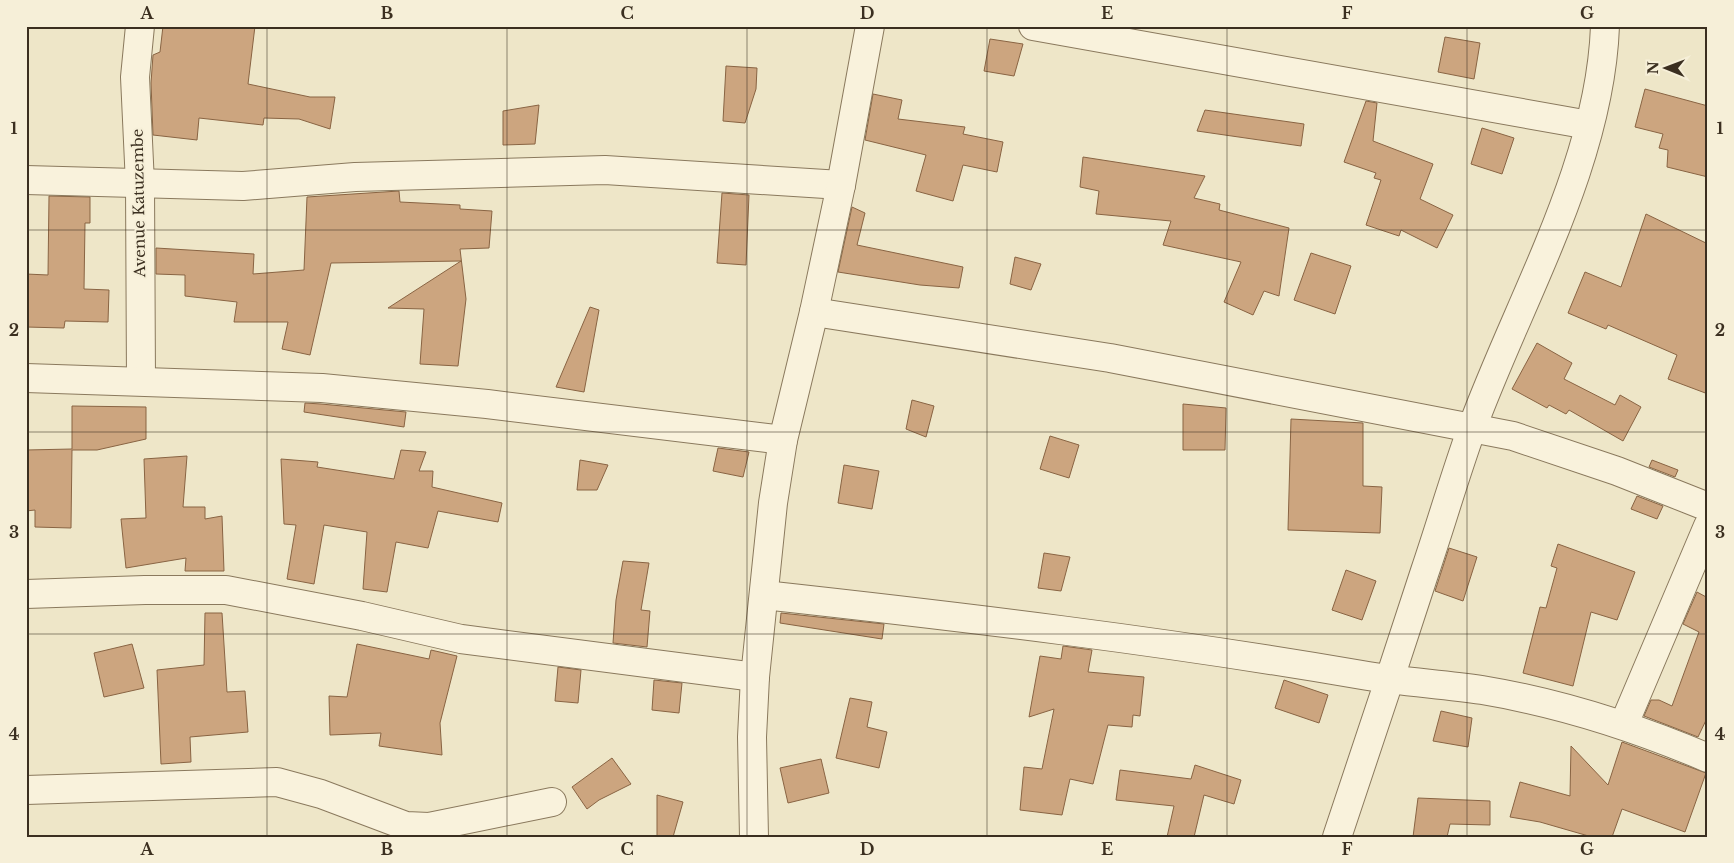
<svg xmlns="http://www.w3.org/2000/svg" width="1734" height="863" font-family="'Libre Baskerville',serif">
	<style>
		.building { fill: #cca57f; stroke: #896443 }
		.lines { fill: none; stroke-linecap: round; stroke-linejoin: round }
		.street-casing { stroke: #8a795d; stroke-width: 30 }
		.street { stroke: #f9f2dc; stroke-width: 28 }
		.grid { fill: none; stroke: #3b2f20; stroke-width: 1; stroke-opacity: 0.55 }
		.labels { text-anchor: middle; stroke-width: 4; stroke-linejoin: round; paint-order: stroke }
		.street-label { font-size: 15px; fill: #3b2f20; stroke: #f6efd8 }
		.neatline { fill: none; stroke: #3b2f20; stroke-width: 2 }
		.grid-label { font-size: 16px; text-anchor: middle; font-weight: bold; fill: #3b2f20 }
	</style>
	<rect width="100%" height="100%" fill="#eee6c8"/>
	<g class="building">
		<path d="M 163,26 L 255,26 L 248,84 L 310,97 L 335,97 L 330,129 L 299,119 L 264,118 L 263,125 L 199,118 L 197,140 L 153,135 L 151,83 L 153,55 L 160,52 Z"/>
		<path d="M 1445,37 L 1480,43 L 1474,79 L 1438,72 Z"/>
		<path d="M 990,39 L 1023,44 L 1014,76 L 984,71 Z"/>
		<path d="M 726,66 L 757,68 L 756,89 L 745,123 L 723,121 Z"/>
		<path d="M 1645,89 L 1708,106 L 1708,177 L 1667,167 L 1668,150 L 1659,148 L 1663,134 L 1635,127 Z"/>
		<path d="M 873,94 L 902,100 L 898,119 L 965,127 L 963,134 L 1003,142 L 997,172 L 963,165 L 953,201 L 916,191 L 926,155 L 865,140 Z"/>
		<path d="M 1366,101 L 1377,103 L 1373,141 L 1433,164 L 1420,199 L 1453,215 L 1437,248 L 1401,230 L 1399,236 L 1366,225 L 1381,180 L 1374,178 L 1376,173 L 1344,162 Z"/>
		<path d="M 539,105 L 535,144 L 503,145 L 503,111 Z"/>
		<path d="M 1205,110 L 1304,124 L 1301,146 L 1197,131 Z"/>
		<path d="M 1482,128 L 1514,138 L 1502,174 L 1471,164 Z"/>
		<path d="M 1083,157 L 1205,176 L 1194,198 L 1220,204 L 1219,210 L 1289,228 L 1279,296 L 1264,291 L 1253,315 L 1224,302 L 1241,262 L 1163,245 L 1171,221 L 1096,214 L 1099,191 L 1080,187 Z"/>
		<path d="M 399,191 L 400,202 L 460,205 L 460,209 L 492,211 L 489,248 L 460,249 L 466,299 L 458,366 L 420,364 L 424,309 L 388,308 L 461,261 L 331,263 L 310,355 L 282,349 L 288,322 L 234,322 L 237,302 L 185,296 L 185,275 L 156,274 L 156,248 L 254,254 L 253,274 L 304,270 L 307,197 Z"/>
		<path d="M 722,193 L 749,195 L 746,265 L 717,263 Z"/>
		<path d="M 49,196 L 90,197 L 90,223 L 85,223 L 84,289 L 109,290 L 108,322 L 65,321 L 64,328 L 26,327 L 26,274 L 48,275 Z"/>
		<path d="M 852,207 L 865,213 L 857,245 L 963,267 L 959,288 L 920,285 L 838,272 Z"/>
		<path d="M 1646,214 L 1708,244 L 1708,394 L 1668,379 L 1677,355 L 1608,325 L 1606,329 L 1568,313 L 1585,272 L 1621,287 Z"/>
		<path d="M 1311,253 L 1351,266 L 1335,314 L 1294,300 Z"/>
		<path d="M 1015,257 L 1041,264 L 1031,290 L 1010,284 Z"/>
		<path d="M 590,307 L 599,310 L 584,392 L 556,387 Z"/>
		<path d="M 1537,343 L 1572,363 L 1564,379 L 1615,405 L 1620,395 L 1641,407 L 1623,441 L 1569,410 L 1566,414 L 1549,405 L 1547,408 L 1512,389 Z"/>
		<path d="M 912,400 L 934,406 L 926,437 L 906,429 Z"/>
		<path d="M 305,403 L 321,404 L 406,412 L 404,427 L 304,412 Z"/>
		<path d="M 1183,404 L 1226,408 L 1225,450 L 1183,450 Z"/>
		<path d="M 72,406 L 146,407 L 146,439 L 97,450 L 72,450 L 71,528 L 35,527 L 35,510 L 26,511 L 26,450 L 72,449 Z"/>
		<path d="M 1291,419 L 1363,423 L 1363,486 L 1382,487 L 1380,533 L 1288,530 Z"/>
		<path d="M 1050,436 L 1079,445 L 1069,478 L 1040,469 Z"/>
		<path d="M 718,448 L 749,452 L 743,477 L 713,471 Z"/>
		<path d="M 401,450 L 426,452 L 419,471 L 433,471 L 432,487 L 502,503 L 498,522 L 438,511 L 428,548 L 396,542 L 387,592 L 363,589 L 367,532 L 324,525 L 314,584 L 287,579 L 296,525 L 284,524 L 281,459 L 318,462 L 317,467 L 394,479 Z"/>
		<path d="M 187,456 L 183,507 L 205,507 L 205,519 L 222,516 L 224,571 L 185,571 L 186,558 L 126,568 L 121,519 L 146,518 L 144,459 Z"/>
		<path d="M 580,460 L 608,465 L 597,490 L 577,490 Z"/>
		<path d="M 1652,460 L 1678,470 L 1675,477 L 1649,467 Z"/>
		<path d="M 844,465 L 879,471 L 872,509 L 838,503 Z"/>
		<path d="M 1637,496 L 1663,506 L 1657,519 L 1631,509 Z"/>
		<path d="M 1558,544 L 1635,572 L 1617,620 L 1591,612 L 1573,686 L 1523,673 L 1540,607 L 1546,608 L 1557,568 L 1551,566 Z"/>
		<path d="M 1449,548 L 1477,557 L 1463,601 L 1435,591 Z"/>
		<path d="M 1044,553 L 1070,557 L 1061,591 L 1038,588 Z"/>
		<path d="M 623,561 L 649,563 L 641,610 L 650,611 L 647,647 L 613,643 L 616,600 Z"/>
		<path d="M 1346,570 L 1376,581 L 1362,620 L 1332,610 Z"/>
		<path d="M 1697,592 L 1708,598 L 1708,716 L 1698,737 L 1644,716 L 1651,700 L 1659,700 L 1672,706 L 1699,632 L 1683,624 Z"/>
		<path d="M 205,613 L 222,613 L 227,692 L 245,691 L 248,732 L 190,737 L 191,762 L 161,764 L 157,670 L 204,665 Z"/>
		<path d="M 781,613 L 884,624 L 882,639 L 780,623 Z"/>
		<path d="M 132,644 L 144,688 L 104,697 L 94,653 Z"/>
		<path d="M 357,644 L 429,659 L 431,650 L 457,656 L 440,723 L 442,755 L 379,746 L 381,733 L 330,735 L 329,696 L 347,697 Z"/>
		<path d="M 1063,646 L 1092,650 L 1088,672 L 1144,677 L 1140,716 L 1133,715 L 1132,727 L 1108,725 L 1093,784 L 1070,779 L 1062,815 L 1020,810 L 1024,767 L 1042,769 L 1054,709 L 1029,717 L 1040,656 L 1061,659 Z"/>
		<path d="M 558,667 L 581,670 L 578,703 L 555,701 Z"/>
		<path d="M 654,680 L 682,683 L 679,713 L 652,710 Z"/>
		<path d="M 1284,680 L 1328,695 L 1319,723 L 1275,708 Z"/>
		<path d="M 850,698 L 872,702 L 867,727 L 887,732 L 879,768 L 836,758 Z"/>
		<path d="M 1441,711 L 1472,718 L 1468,747 L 1433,741 Z"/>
		<path d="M 1622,742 L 1706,773 L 1685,832 L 1622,809 L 1612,837 L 1592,837 L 1540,822 L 1510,817 L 1520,782 L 1570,796 L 1571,746 L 1608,785 Z"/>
		<path d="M 612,758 L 631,784 L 599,800 L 587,809 L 572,787 Z"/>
		<path d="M 821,759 L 829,793 L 788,803 L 780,768 Z"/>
		<path d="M 1195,765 L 1241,780 L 1234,804 L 1204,795 L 1194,837 L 1167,837 L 1174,806 L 1116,800 L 1120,770 L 1191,779 Z"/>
		<path d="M 657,795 L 683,802 L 673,837 L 657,837 Z"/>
		<path d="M 1418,798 L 1490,801 L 1490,825 L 1450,824 L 1447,837 L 1413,837 Z"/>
	</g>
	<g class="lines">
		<defs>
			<g id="street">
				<path d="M 140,26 L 135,77 L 140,184 L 141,381"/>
				<path d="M 1033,26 L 1589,125"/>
				<path d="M 26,180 L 243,186 L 355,177 L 605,170 L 841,185"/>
				<path d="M 814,312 L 1110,358 L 1513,436 L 1617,471 L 1708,507"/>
				<path d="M 26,378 L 322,388 L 487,404 L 783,440"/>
				<path d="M 26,594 L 145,590 L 226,590 L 362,616 L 461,639 L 755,677"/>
				<path d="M 764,595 C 964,617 1164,641 1362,675 C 1402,682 1442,684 1482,690 C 1560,703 1635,727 1708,758"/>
				<path d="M 1624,724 L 1708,526"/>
				<path d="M 26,790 L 277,782 L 321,794 L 406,826 L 429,827 L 552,802"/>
				<path d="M 754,837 L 752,737 L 755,677 L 773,503 L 783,440 L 814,312 L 841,185 L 870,26"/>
				<path d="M 1337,837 C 1367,748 1396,660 1425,571 C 1441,524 1455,475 1472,428 C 1519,300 1600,165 1605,26"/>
			</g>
		</defs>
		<use href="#street" class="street-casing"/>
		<use href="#street" class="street"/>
	</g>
	<path class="grid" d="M 267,26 L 267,837M 507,26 L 507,837M 747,26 L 747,837M 987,26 L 987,837M 1227,26 L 1227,837M 1467,26 L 1467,837M 26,230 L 1708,230M 26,432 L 1708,432M 26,634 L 1708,634"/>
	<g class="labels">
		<g class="street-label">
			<text transform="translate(139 203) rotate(-91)" y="5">Avenue Katuzembe</text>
		</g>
	</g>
	<rect width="1734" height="863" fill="none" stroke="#f6efd8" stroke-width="55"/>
	<g transform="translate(1666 68) rotate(271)" stroke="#f6efd8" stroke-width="4" paint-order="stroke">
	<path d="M0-4L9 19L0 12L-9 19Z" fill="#3b2f20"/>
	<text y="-8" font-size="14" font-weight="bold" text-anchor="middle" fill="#3b2f20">N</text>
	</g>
	<rect x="28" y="28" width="1678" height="808" class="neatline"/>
	<g class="grid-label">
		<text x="147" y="19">A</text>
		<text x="387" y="19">B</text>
		<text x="627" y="19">C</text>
		<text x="867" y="19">D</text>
		<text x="1107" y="19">E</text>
		<text x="1347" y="19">F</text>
		<text x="1587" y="19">G</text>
		<text x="14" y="134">1</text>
		<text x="1720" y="134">1</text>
		<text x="14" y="336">2</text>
		<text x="1720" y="336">2</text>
		<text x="14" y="538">3</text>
		<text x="1720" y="538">3</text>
		<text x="14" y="740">4</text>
		<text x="1720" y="740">4</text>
		<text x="147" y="855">A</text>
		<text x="387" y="855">B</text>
		<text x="627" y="855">C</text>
		<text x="867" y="855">D</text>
		<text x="1107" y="855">E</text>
		<text x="1347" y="855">F</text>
		<text x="1587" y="855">G</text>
	</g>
</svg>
